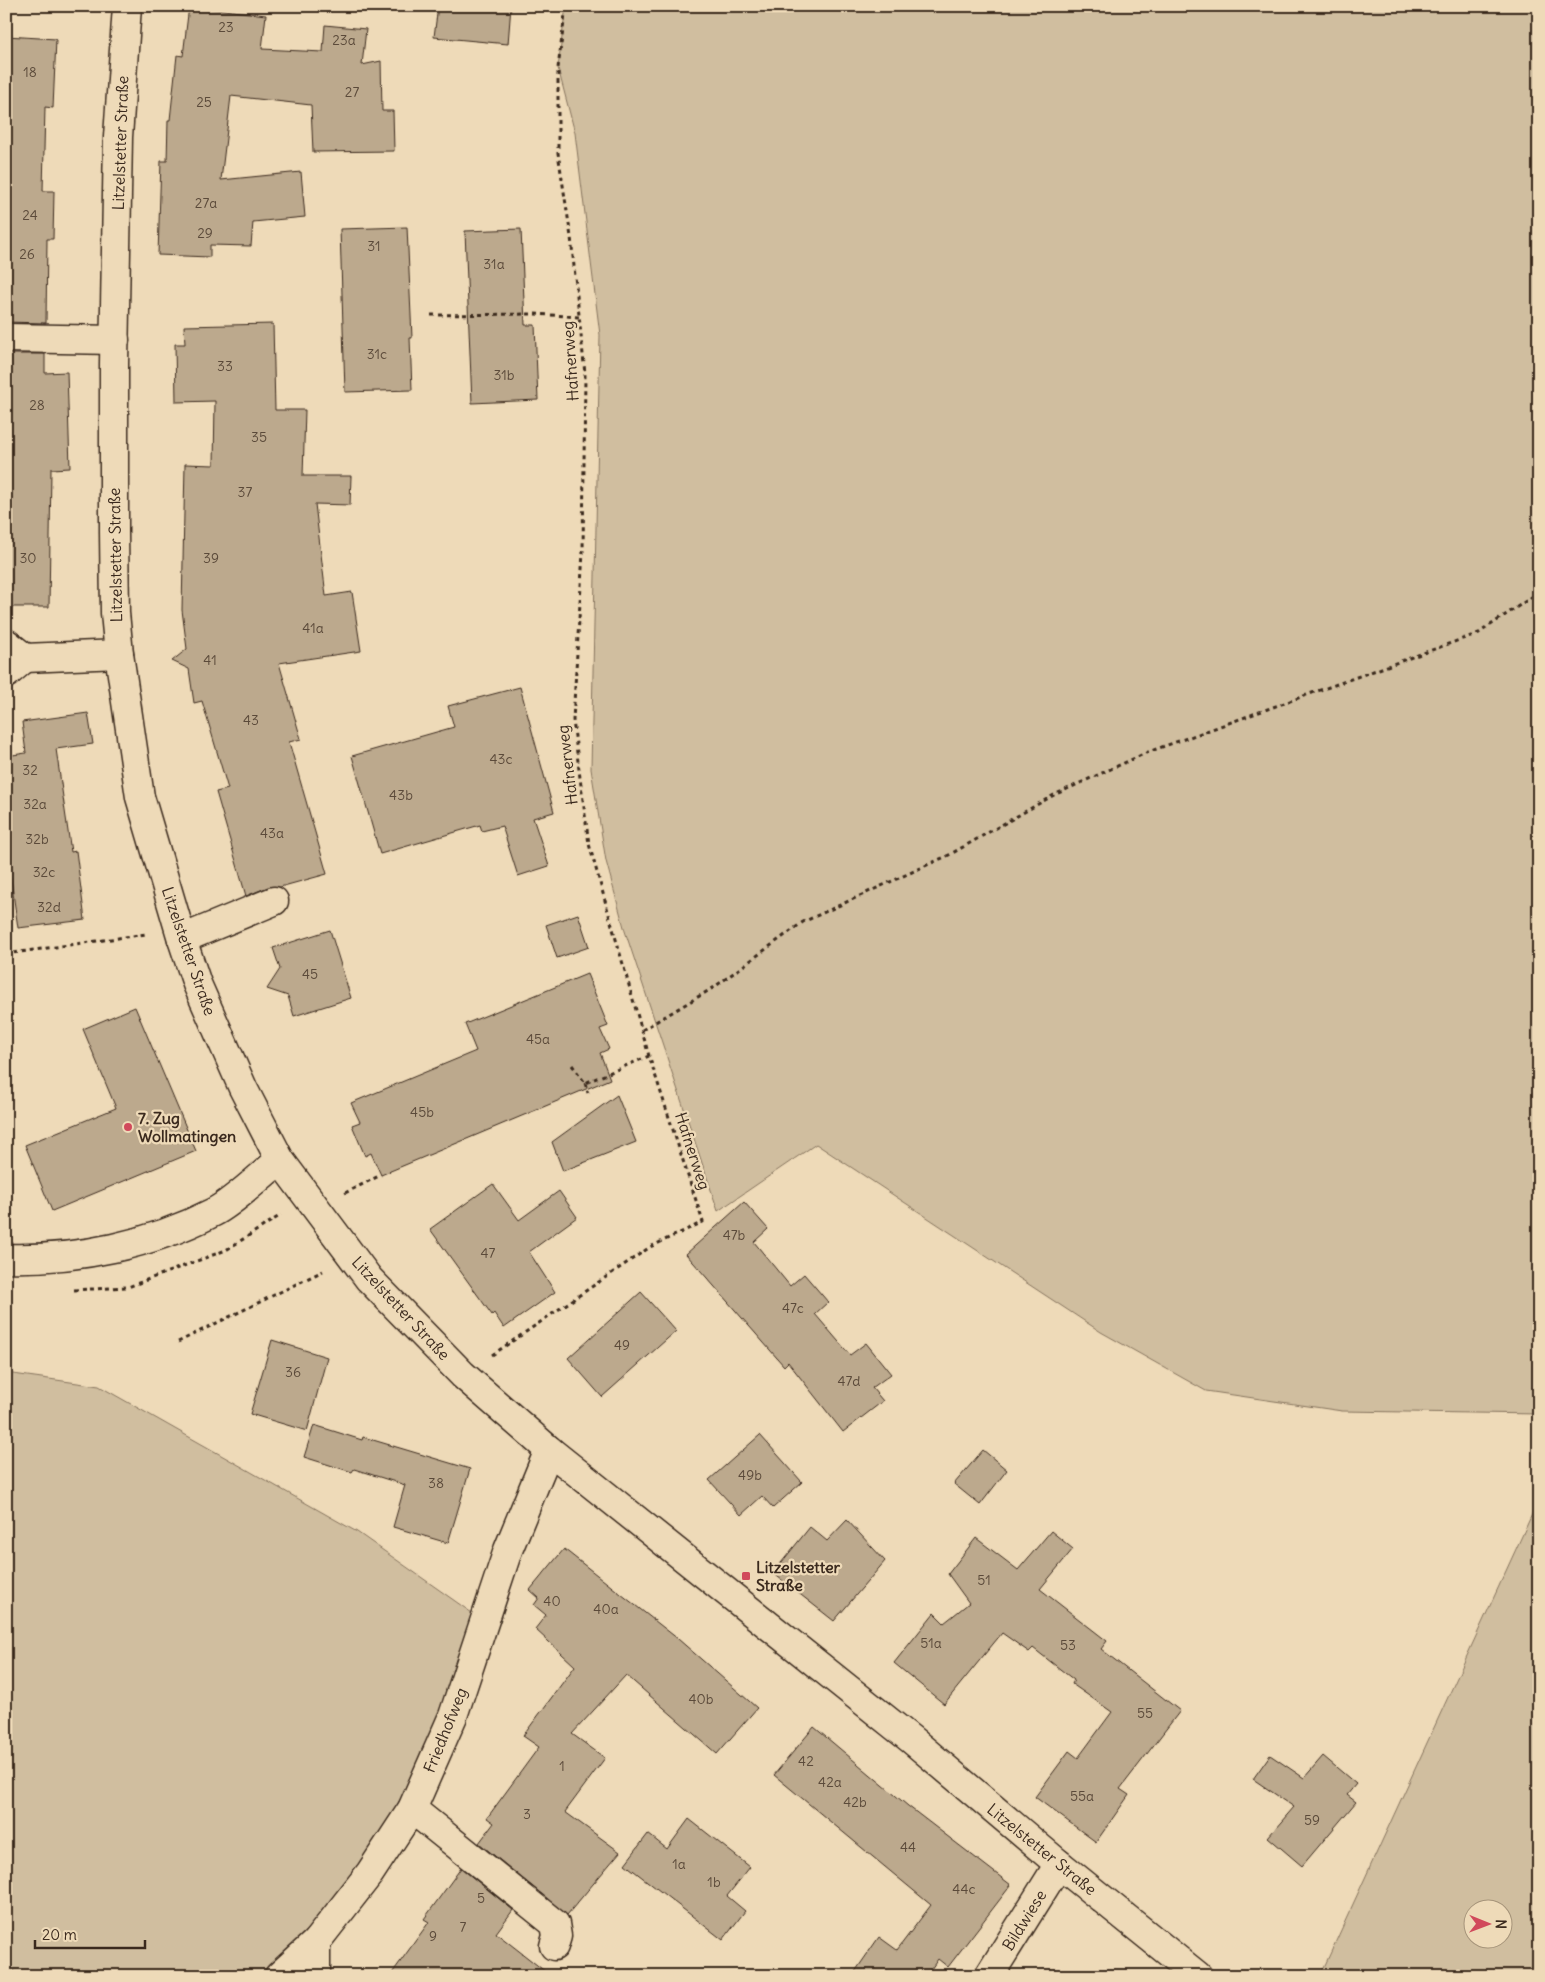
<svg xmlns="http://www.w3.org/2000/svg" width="1545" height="1982" font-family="Delius,sans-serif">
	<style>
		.green { fill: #d0be9f; stroke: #86745e; fill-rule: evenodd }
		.building { fill: #bca98d; stroke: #3b2a1e }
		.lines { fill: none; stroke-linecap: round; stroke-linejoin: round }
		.minor-casing { stroke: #3b2a1e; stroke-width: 31 }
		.path { stroke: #3b2a1e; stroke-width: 3; stroke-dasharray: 4 4; stroke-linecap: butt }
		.minor { stroke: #eedab8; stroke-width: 28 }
		.poi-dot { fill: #d1495b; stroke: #eedab8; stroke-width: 2 }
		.labels { text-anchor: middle; stroke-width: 4.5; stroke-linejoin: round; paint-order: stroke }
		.number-label { font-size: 14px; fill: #5b4a3a }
		.street-label { font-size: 16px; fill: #3b2a1e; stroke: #eedab8 }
		.poi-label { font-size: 16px; font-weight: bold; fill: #3b2a1e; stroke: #eedab8; text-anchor: start }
	</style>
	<rect width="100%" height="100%" fill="#eedab8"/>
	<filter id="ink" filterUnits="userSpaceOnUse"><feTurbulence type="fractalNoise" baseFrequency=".02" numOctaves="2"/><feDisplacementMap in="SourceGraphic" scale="10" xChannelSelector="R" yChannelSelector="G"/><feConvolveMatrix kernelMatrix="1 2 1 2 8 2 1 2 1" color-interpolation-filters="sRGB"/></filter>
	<g filter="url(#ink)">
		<g class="green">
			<path d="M 566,6 L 1539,6 L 1539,1414 L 1342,1411 L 1206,1391 L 1101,1332 L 816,1144 L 718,1211 L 625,931 L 606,861 L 591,769 L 600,335 L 575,133 L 558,68 Z"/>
			<path d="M 6,1373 L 99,1386 L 357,1532 L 472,1613 L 453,1716 L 412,1809 L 279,1976 L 6,1976 Z"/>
			<path d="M 1539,1499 L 1539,1976 L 1320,1976 ZM 1472,1910 L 1502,1910 L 1502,1940 L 1472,1940 Z"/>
		</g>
		<g class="building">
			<path d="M 189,6 L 266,15 L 262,49 L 323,52 L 325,25 L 366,29 L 362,65 L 381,61 L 382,111 L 393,111 L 394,151 L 313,152 L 311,105 L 231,96 L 221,180 L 301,172 L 305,217 L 253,222 L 251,246 L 210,245 L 210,257 L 158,255 L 161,161 L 167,161 L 168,120 L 170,120 L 177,55 L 183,56 Z"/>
			<path d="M 438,6 L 511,6 L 508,44 L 434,37 Z"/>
			<path d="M 6,36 L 56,39 L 53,108 L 45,107 L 43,191 L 54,191 L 53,239 L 47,239 L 46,323 L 6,322 Z"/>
			<path d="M 407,227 L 412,338 L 410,338 L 412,390 L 345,392 L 340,229 Z"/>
			<path d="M 521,229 L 525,325 L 535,325 L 538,400 L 472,403 L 465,231 Z"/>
			<path d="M 273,324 L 275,410 L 305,410 L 303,476 L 351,476 L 350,505 L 315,504 L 326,596 L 352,592 L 361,651 L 279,663 L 301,739 L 289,742 L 327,874 L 280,887 L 268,887 L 246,896 L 216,792 L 228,789 L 202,701 L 194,703 L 189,669 L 172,661 L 187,649 L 182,610 L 185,464 L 214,465 L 215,401 L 176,402 L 175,344 L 185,344 L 184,326 Z"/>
			<path d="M 6,354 L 45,354 L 45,373 L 67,372 L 70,468 L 51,469 L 49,607 L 6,607 Z"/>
			<path d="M 520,687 L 554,812 L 533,818 L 549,866 L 518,876 L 502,826 L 482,831 L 480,825 L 380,854 L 352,756 L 454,727 L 448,706 Z"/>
			<path d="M 88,713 L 93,744 L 56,749 L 71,852 L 76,851 L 85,920 L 18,928 L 6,844 L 6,756 L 26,753 L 22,722 Z"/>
			<path d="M 578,914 L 589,947 L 557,958 L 546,925 Z"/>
			<path d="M 330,930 L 351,998 L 294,1016 L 288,996 L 267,989 L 280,969 L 273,948 Z"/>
			<path d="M 587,974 L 608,1026 L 600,1029 L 609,1049 L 600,1053 L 610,1079 L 381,1175 L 371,1153 L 365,1156 L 352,1125 L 360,1122 L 351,1103 L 476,1051 L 465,1024 Z"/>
			<path d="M 135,1007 L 196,1151 L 52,1211 L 25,1145 L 116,1108 L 83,1029 Z"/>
			<path d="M 617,1095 L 636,1142 L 563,1171 L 552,1142 Z"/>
			<path d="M 493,1184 L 519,1220 L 559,1191 L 577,1217 L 529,1252 L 555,1292 L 504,1328 L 494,1313 L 492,1315 L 430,1229 Z"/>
			<path d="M 744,1202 L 768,1229 L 754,1242 L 790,1286 L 804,1274 L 828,1302 L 815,1314 L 850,1355 L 866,1343 L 891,1374 L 872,1388 L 883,1401 L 843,1432 L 788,1362 L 784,1366 L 686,1254 Z"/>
			<path d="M 641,1292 L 676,1331 L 602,1397 L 568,1358 Z"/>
			<path d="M 272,1340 L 327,1357 L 307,1431 L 250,1414 Z"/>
			<path d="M 314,1425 L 362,1440 L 363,1437 L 470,1469 L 448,1543 L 393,1527 L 405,1485 L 354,1469 L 352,1472 L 304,1457 Z"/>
			<path d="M 760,1435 L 802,1482 L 773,1508 L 762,1496 L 741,1515 L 709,1480 Z"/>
			<path d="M 983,1450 L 1007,1470 L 980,1505 L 954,1484 Z"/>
			<path d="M 847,1520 L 885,1561 L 834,1621 L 773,1573 L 810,1527 L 827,1541 Z"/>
			<path d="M 1051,1531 L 1073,1549 L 1040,1589 L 1107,1641 L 1101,1649 L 1180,1711 L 1120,1789 L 1129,1795 L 1096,1842 L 1035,1797 L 1069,1751 L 1078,1758 L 1112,1712 L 1072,1684 L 1074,1680 L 1033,1648 L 1029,1652 L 1002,1633 L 944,1704 L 894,1663 L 934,1613 L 944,1623 L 969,1603 L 948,1574 L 976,1538 L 1018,1570 Z"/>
			<path d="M 564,1549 L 678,1639 L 757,1708 L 717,1754 L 626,1675 L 572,1734 L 605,1758 L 565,1812 L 620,1852 L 567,1915 L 479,1843 L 494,1823 L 487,1818 L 539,1747 L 523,1736 L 575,1666 L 535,1629 L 546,1615 L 534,1605 L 539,1598 L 530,1590 Z"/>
			<path d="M 814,1727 L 908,1806 L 1011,1885 L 948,1967 L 938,1959 L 929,1972 L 933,1976 L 852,1976 L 879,1937 L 897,1950 L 931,1905 L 774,1775 Z"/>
			<path d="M 1270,1755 L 1304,1778 L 1323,1756 L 1356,1784 L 1347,1795 L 1356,1802 L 1302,1866 L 1268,1837 L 1294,1807 L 1253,1779 Z"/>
			<path d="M 689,1819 L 750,1867 L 727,1896 L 745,1911 L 723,1940 L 625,1864 L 648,1834 L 667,1849 Z"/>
			<path d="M 461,1868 L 513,1910 L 496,1933 L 551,1976 L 390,1976 L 429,1922 L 424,1919 Z"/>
		</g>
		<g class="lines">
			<defs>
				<g id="minor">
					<path d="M 127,6 L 118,137 L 114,364 L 114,532 L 115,613 L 119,654 L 140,797 L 182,939 L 197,984 L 243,1088 L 280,1160 L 369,1279 L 463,1375 L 549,1450 L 912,1740 L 1059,1864 L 1198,1976"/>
					<path d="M 6,338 L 115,340"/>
					<path d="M 6,643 L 25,658"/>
					<path d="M 25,658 L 119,654"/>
					<path d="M 6,674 L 25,658"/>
					<path d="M 182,939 L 274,901"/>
					<path d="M 6,1258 C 77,1260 150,1245 214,1212 C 235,1201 261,1175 280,1160"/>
					<path d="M 412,1809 L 555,1924 L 557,1936 L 554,1946"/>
					<path d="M 316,1942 L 316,1976"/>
					<path d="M 279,1976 L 316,1942 L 370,1873 L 412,1809 L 453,1716 L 508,1550 L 549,1450"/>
					<path d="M 989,1976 L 1059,1864"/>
				</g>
			</defs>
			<use href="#minor" class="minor-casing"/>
			<g class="path">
				<path d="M 431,315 L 535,314 L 580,317"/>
				<path d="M 6,954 L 146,934"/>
				<path d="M 642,1030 L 713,988 L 803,922 L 949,855 L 1054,795 L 1148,752 L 1479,633 L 1539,592"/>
				<path d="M 572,1065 L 585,1083 L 649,1056"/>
				<path d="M 585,1083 L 588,1093"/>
				<path d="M 345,1193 L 381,1175"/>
				<path d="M 74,1290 L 128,1287 L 226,1250 L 281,1215"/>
				<path d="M 178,1342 L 323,1271"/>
				<path d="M 492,1355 L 650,1247 L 703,1222 L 649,1056 L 589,844 L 580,778 L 573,720 L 583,552 L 585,374 L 571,237 L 558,153 L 558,68 L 566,6"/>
				<path d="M 6,1963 L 18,1976"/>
			</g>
			<use href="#minor" class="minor"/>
		</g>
	</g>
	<g class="poi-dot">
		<circle cx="128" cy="1127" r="5"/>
		<rect x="741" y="1571" width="10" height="10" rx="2.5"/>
	</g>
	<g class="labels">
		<g class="number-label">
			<text x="226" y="32">23</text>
			<text x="344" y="45">23a</text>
			<text x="30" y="77">18</text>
			<text x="352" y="97">27</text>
			<text x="204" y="107">25</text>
			<text x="206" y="208">27a</text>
			<text x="30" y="220">24</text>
			<text x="205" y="238">29</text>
			<text x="374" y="251">31</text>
			<text x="27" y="259">26</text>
			<text x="494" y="269">31a</text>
			<text x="377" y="359">31c</text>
			<text x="225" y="371">33</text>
			<text x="504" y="380">31b</text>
			<text x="37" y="410">28</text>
			<text x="259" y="442">35</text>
			<text x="245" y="497">37</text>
			<text x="28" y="563">30</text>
			<text x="211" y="563">39</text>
			<text x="313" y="633">41a</text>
			<text x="210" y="665">41</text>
			<text x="251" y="725">43</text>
			<text x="501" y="764">43c</text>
			<text x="30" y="775">32</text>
			<text x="401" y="800">43b</text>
			<text x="35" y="809">32a</text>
			<text x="272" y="838">43a</text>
			<text x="37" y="844">32b</text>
			<text x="44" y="877">32c</text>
			<text x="49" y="912">32d</text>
			<text x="310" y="979">45</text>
			<text x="538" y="1044">45a</text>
			<text x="422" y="1117">45b</text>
			<text x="734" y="1240">47b</text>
			<text x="488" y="1258">47</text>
			<text x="793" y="1313">47c</text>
			<text x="622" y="1350">49</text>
			<text x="293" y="1377">36</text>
			<text x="849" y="1386">47d</text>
			<text x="750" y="1480">49b</text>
			<text x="436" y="1488">38</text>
			<text x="984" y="1585">51</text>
			<text x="552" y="1606">40</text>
			<text x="606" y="1614">40a</text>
			<text x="931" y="1648">51a</text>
			<text x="1068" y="1650">53</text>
			<text x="701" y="1704">40b</text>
			<text x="1145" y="1718">55</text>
			<text x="806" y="1766">42</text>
			<text x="562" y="1771">1</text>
			<text x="830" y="1787">42a</text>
			<text x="1082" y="1801">55a</text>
			<text x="855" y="1807">42b</text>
			<text x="527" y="1819">3</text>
			<text x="1312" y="1825">59</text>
			<text x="908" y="1852">44</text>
			<text x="679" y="1869">1a</text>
			<text x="714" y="1887">1b</text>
			<text x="964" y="1894">44c</text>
			<text x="481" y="1903">5</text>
			<text x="463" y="1932">7</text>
			<text x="433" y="1941">9</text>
		</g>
		<g class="street-label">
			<text transform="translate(120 143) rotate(-88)" y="6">Litzelstetter Straße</text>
			<text transform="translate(570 361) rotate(-94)" y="6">Hafnerweg</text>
			<text transform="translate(115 555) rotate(-91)" y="6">Litzelstetter Straße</text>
			<text transform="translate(567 765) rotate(-97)" y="6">Hafnerweg</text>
			<text transform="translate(189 951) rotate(71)" y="6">Litzelstetter Straße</text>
			<text transform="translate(693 1151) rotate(72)" y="6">Hafnerweg</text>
			<text transform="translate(401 1308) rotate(47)" y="6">Litzelstetter Straße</text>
			<text transform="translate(445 1730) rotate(-68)" y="6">Friedhofweg</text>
			<text transform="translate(1042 1849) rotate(39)" y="6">Litzelstetter Straße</text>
			<text transform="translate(1024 1920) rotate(-58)" y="6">Bildwiese</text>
		</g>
		<g class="poi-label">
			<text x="138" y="1124">7. Zug<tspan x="138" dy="18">Wollmatingen</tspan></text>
			<text x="756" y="1573">Litzelstetter<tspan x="756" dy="18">Straße</tspan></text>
		</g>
	</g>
	<rect width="1545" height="1982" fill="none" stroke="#eedab8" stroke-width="25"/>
	<rect x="12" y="12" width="1520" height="1957" fill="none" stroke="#3b2a1e" stroke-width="2" filter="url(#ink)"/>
	<g transform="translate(1488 1924) rotate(91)"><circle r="24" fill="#eedab8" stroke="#a6947a"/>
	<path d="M0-4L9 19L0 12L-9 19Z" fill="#d1495b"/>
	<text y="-8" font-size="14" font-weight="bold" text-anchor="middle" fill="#3b2a1e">N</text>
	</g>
	<path d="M35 1940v8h110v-8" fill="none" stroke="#3b2a1e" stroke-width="2.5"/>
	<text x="42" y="1940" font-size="15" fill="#3b2a1e" stroke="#eedab8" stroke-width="4" paint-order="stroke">20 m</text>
</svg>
